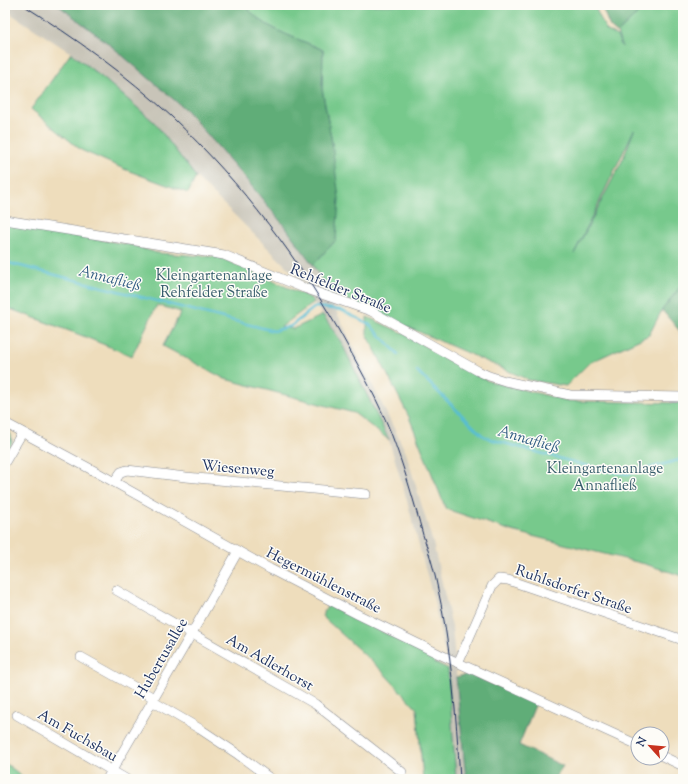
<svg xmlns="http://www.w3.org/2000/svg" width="688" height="784" font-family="'Sorts Mill Goudy',serif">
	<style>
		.industrial { fill: #c8c4b8 }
		.green { fill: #77c98c; stroke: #497c75; fill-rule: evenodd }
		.forest { fill: #61ad78; stroke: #3e6e6b }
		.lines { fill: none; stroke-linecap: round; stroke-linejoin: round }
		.stream { stroke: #56bdd4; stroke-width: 2.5 }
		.minor-casing { stroke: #84868d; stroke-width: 10 }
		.minor { stroke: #fff; stroke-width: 9 }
		.tram { stroke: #1b2f5e; stroke-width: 1 }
		.labels { text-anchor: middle; stroke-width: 3; stroke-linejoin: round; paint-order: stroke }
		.park-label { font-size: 15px; fill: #375d6c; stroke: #fdfcf7 }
		.street-label { font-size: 15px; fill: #1b2f5e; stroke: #fdfcf7 }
		.water-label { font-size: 16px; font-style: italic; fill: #2d5a81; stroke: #fdfcf7 }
	</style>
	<rect width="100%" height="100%" fill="#fdfcf7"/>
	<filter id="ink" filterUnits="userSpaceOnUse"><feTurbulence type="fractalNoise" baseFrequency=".025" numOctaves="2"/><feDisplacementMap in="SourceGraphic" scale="8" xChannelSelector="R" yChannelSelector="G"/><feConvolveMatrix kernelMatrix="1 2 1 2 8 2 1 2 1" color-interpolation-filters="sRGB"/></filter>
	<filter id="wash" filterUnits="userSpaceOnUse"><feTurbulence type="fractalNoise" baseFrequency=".012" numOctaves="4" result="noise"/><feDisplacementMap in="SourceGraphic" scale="16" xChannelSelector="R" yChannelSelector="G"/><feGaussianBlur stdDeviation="0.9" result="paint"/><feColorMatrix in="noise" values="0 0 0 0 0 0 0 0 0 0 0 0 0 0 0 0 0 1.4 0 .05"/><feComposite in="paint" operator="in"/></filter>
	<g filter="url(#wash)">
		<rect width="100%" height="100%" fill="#eeddbc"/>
		<path class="industrial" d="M 5,5 L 58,5 L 109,44 L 145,74 L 186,110 L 241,173 L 286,228 L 313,265 L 323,282 L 338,315 L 406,453 L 433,543 L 452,627 L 466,779 L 456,779 L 448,669 L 434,601 L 406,497 L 389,440 L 341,342 L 295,275 L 196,177 L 154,122 L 71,53 L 5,10 Z"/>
		<g class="green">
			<path d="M 245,5 L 594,5 L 606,30 L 617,36 L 622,47 L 617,33 L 647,5 L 683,5 L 683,283 L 662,310 L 649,335 L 589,363 L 566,386 L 529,380 L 328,292 L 323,282 L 313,265 L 336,240 L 332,143 L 322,89 L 323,50 C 296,37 264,30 245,5 ZM 634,130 L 623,159 L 574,254 Z"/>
			<path d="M 71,53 L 104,79 L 154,122 L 196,177 L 188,193 L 124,169 L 81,150 L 31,109 Z"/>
			<path d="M 5,224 L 132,245 L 157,253 L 219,257 L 309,297 L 314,302 L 281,327 L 293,329 L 323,315 L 341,342 L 389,440 L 354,413 L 225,379 L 163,346 L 181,312 L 157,305 L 132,356 L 83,336 L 5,307 Z"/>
			<path d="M 367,317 L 403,333 L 455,364 L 488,381 L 569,401 L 683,403 L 683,576 L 645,564 L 512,531 L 446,509 L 409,417 L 367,334 Z"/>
			<path d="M 5,429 L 11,435 L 12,443 L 5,454 Z"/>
			<path d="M 328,605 L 436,658 L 434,663 L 445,667 L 448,669 L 456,779 L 423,779 L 417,709 L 381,670 L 322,616 Z"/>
			<path d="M 5,763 L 26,779 L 5,779 Z"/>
		</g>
		<g class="forest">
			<path d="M 58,5 L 245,5 C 264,30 296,37 323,50 L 322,89 L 332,143 L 339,199 L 336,240 L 313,265 L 286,228 L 241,173 L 186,110 L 109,44 Z"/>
			<path d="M 601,5 L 647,5 L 617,33 L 610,27 Z"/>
			<path d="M 683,283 L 683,335 L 662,310 Z"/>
			<path d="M 469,674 L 536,703 L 519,745 L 563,766 L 554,779 L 466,779 L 456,677 Z"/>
		</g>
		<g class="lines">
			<g class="stream">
				<path d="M 5,262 L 274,331 L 291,326 L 315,307 L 341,310 L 369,324 L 398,354"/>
				<path d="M 417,371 L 482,435 L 490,439 L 598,469 L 627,474 L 683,459"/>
			</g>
		</g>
	</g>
	<g filter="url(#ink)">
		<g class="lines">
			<defs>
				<g id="minor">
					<path d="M 5,220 L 224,255 L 304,288 L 371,311 L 478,371 L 489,376 L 505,381 L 570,395 L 683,397"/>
					<path d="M 5,423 L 98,473 L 270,569 L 359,615 L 439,654 L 638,745"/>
					<path d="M 5,462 L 22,433"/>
					<path d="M 114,482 L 121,472 L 127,470 L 186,477 L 366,494"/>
					<path d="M 116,590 L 315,704 L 402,772"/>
					<path d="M 81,657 L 154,698"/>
					<path d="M 458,663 L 492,586 L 499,579 L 508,580 L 683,640"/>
					<path d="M 152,701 L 200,729 L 236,753 L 271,779"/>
					<path d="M 17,715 L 126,779"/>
					<path d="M 662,756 L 683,766"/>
					<path d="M 107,779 L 192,633 L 238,551"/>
				</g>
			</defs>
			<use href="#minor" class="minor-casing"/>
			<use href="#minor" class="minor"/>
			<path class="tram" d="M 23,5 C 75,38 126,74 172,117 C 243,185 300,259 347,345 C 363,374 379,403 391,433 C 404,467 414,501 423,535 C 428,550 433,565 436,580 C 451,645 456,713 460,779"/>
		</g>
	</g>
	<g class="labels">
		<g class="park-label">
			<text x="214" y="280">Kleingartenanlage<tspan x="214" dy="17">Rehfelder Straße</tspan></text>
			<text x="605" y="473">Kleingartenanlage<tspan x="605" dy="17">Annafließ</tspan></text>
		</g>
		<g class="street-label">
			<text transform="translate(341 288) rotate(22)" y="5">Rehfelder Straße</text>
			<text transform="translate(238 468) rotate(5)" y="5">Wiesenweg</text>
			<text transform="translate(324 580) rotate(27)" y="5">Hegermühlenstraße</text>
			<text transform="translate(574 589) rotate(19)" y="5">Ruhlsdorfer Straße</text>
			<text transform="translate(161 658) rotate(-60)" y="5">Hubertusallee</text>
			<text transform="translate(270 662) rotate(30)" y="5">Am Adlerhorst</text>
			<text transform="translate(78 735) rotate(30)" y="5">Am Fuchsbau</text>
		</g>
		<g class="water-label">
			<text transform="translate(110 277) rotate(14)" y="6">Annafließ</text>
			<text transform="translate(529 438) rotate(16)" y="6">Annafließ</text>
		</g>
	</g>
	<rect width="688" height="784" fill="none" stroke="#fdfcf7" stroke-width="20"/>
	<g transform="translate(650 746) rotate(297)"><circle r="19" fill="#fdfcf7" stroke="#a3aaba"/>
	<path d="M0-3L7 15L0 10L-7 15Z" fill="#c8321e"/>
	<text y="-6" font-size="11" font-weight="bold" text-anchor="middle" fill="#1b2f5e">N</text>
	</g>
</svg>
